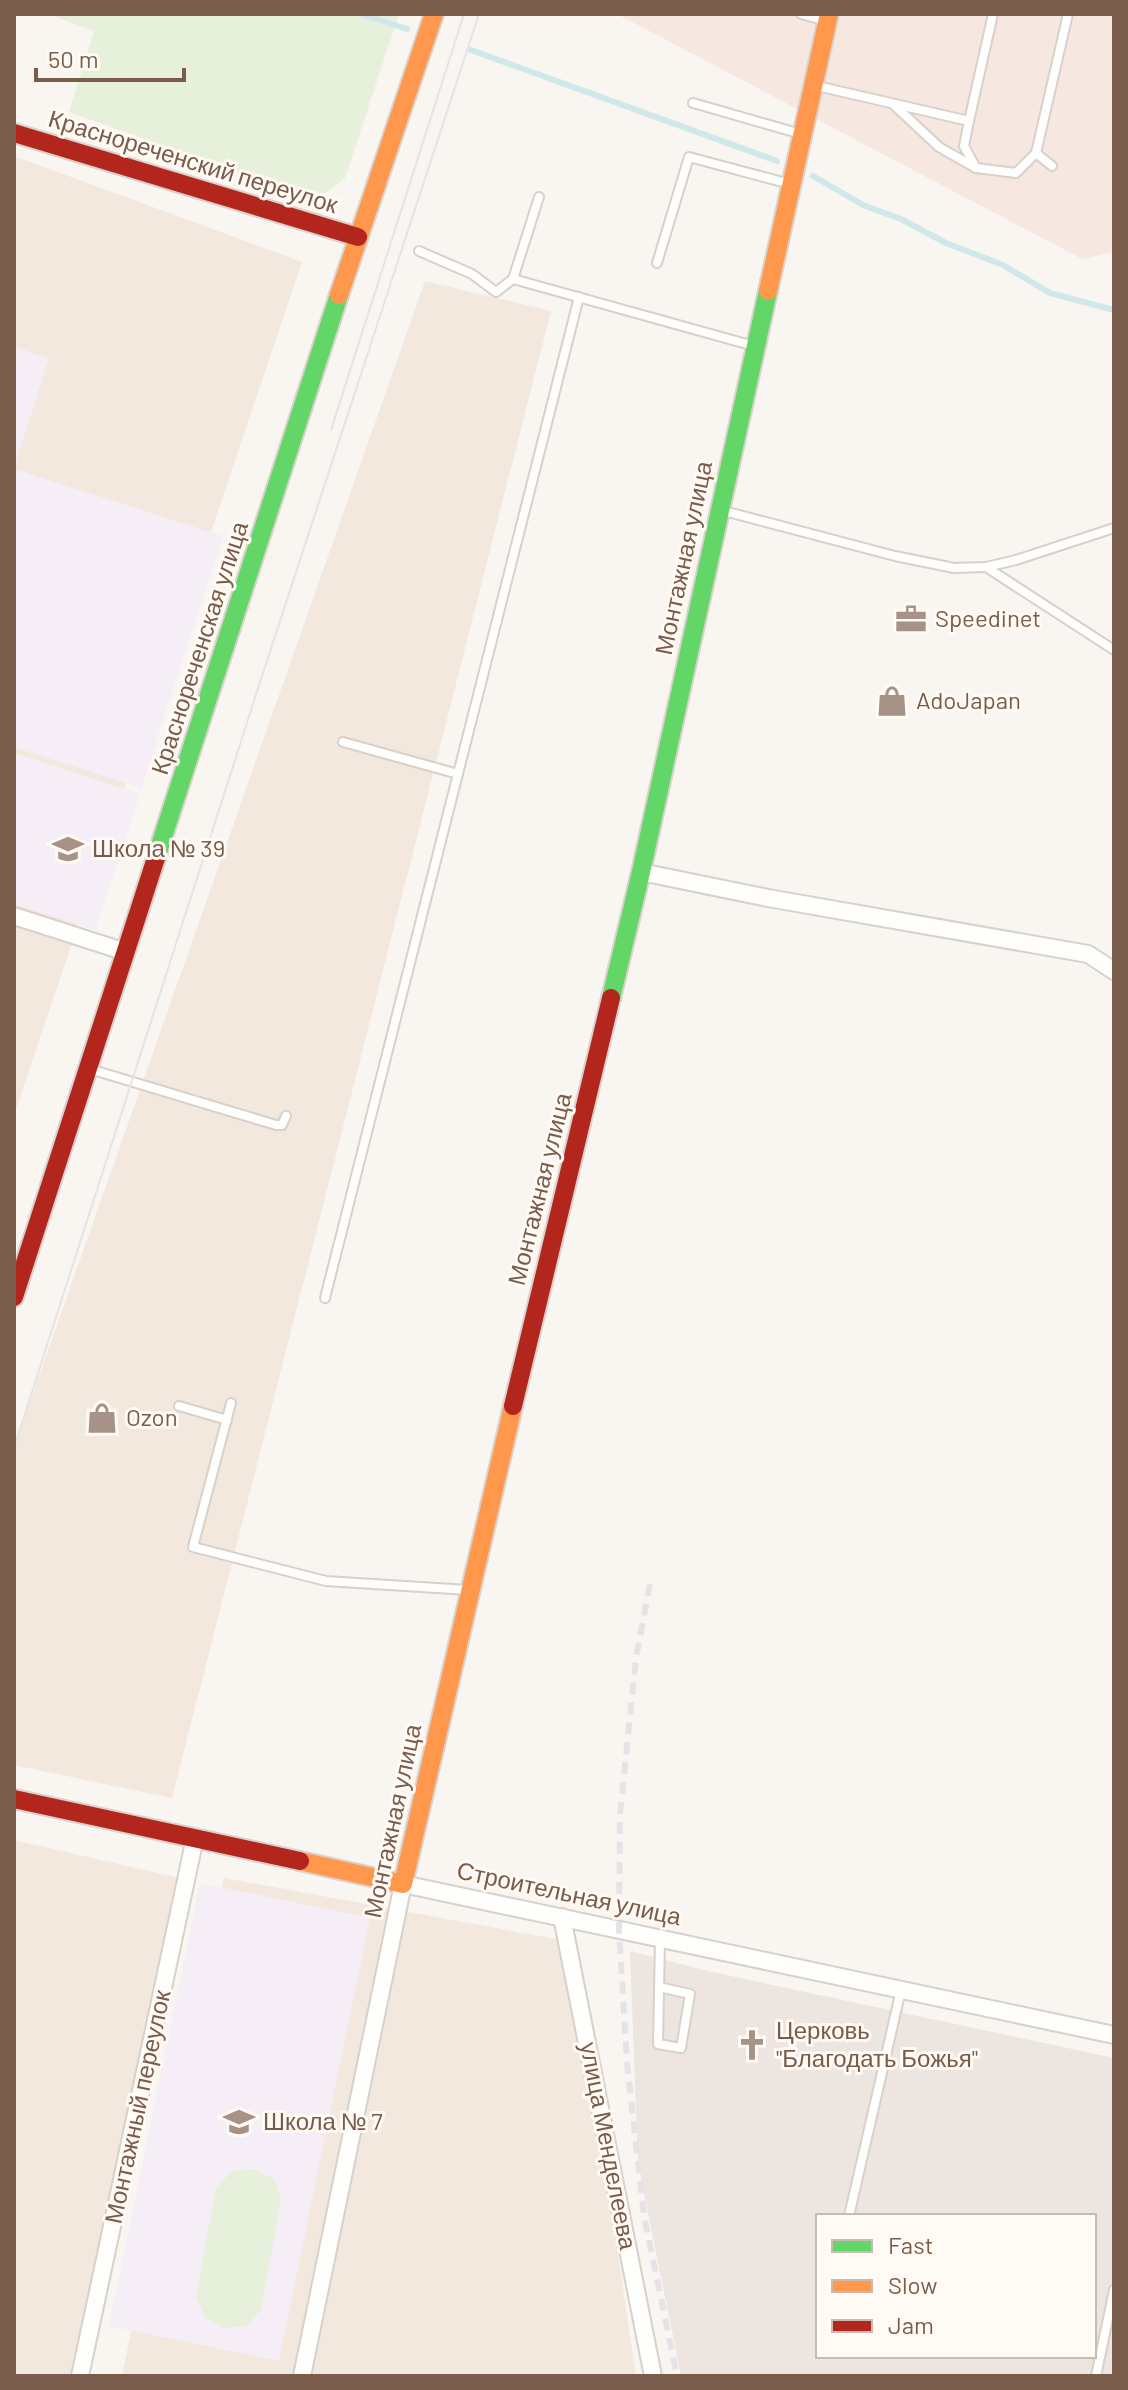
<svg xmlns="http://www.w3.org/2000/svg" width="1128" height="2390" font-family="Barlow,sans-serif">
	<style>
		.residential { fill: #f2e8de }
		.commercial { fill: #f6e8e1 }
		.industrial { fill: #ede5e0; fill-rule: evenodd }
		.education { fill: #f6eef6 }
		.green { fill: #e7f0db }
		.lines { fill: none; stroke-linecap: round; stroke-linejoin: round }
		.stream { stroke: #d0e8ea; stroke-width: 6 }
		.lane-casing { stroke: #d7d1cb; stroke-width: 12 }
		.street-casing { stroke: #d7d1cb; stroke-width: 20 }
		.fast-casing { stroke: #d9d2cb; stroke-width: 22 }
		.slow-casing { stroke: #d9d2cb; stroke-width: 22 }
		.jam-casing { stroke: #d9d2cb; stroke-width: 22 }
		.lane { stroke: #fefefd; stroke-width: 8 }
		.street { stroke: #fefefd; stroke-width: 16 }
		.fast { stroke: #63d668; stroke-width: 18 }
		.slow { stroke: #ff974d; stroke-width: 18 }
		.jam { stroke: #b3261e; stroke-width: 18 }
		.tram { stroke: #e6e3e7; stroke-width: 2 }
		.rail { stroke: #e6e3e7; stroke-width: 6; stroke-dasharray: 12 8; stroke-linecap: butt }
		.labels { text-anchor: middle; stroke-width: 6; stroke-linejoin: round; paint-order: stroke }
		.street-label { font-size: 24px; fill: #7a5c4d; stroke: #fffaf3 }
		.poi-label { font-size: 24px; fill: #7a5c4d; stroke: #fffaf3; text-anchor: start }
	</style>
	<rect width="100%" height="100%" fill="#f9f5f0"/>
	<g class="residential">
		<path d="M 14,156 L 302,262 L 14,1115 Z"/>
		<path d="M 425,281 L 551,311 L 172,1798 L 14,1765 L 14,1447 Z"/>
		<path d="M 14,1840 L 179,1878 L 81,2376 L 14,2376 Z"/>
		<path d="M 224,1878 L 572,1942 L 636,2376 L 122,2376 Z"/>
	</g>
	<path class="commercial" d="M 617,14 L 1114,14 L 1114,252 L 1082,259 Z"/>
	<path class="industrial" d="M 630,1951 L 712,1972 L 1114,2058 L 1114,2376 L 681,2376 L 638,2163 ZM 818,2216 L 1094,2216 L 1094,2356 L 818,2356 Z"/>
	<g class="education">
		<path d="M 14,347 L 49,358 L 14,468 Z"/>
		<path d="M 17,470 L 223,536 L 141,788 L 14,747 L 14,478 Z"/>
		<path d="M 14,753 L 140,794 L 95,930 L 14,904 Z"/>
		<path d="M 200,1883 L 370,1918 L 279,2361 L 109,2326 Z"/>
	</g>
	<g class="green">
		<path d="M 47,14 L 399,14 L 345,178 L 323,194 L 249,176 L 69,112 L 94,31 Z"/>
		<path d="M 255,2169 L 274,2179 L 281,2200 L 261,2309 L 248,2326 L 223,2328 L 205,2318 L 196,2296 L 216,2188 L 232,2171 Z"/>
	</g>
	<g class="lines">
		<g class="stream">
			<path d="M 361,14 L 407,29"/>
			<path d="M 471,50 L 777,161"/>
			<path d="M 813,176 L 863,205 L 901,219 L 946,243 L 1003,265 L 1050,293 L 1114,310"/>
		</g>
		<defs>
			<g id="lane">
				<path d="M 801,14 L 826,21"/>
				<path d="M 817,86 L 969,121 L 993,14"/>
				<path d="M 693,103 L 801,134"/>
				<path d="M 893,104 L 939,147 L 976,168 L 1016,173 L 1036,153 L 1068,14"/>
				<path d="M 969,121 L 964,146 L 976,168"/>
				<path d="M 1036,153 L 1052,166"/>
				<path d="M 419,251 L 472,274 L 496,292 L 513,279 L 754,346"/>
				<path d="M 657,263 L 689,157 L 790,184"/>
				<path d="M 513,279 L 539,197"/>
				<path d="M 724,511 L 895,556 L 954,568 L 986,567 L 1016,560 L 1114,528"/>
				<path d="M 986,567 L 1114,650"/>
				<path d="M 343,742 L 458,774"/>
				<path d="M 93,1070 L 276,1125 L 282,1125 L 286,1116"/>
				<path d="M 325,1298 L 579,297"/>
				<path d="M 231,1403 L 193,1547 L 326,1581 L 468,1590"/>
				<path d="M 179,1406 L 227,1420"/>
				<path d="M 659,1987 L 690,1994 L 681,2048 L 658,2044 L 660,1938"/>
				<path d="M 849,2216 L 901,1990"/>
				<path d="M 1096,2376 L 1114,2290"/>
			</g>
			<g id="street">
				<path d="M 641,872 L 768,898 L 1088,954 L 1114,971"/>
				<path d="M 14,916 L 126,952"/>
				<path d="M 562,1917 L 653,2376"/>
				<path d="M 80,2376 L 195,1838"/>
				<path d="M 302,2376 L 403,1884 L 1114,2035"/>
			</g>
			<g id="fast">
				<path d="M 156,858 L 339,295"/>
				<path d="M 611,998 L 641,872 L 768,291"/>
			</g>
			<g id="slow">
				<path d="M 768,291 L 829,14"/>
				<path d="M 339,295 L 434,14"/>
				<path d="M 300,1861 L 403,1884 L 513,1406"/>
			</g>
			<g id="jam">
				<path d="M 14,133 L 358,237"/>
				<path d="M 14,1297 L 156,858"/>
				<path d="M 513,1406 L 611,998"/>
				<path d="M 14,1799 L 300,1861"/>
			</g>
		</defs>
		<use href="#lane" class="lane-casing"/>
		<use href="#street" class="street-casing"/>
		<use href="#fast" class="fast-casing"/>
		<use href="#slow" class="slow-casing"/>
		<use href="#jam" class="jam-casing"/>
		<use href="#lane" class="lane"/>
		<use href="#street" class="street"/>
		<use href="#fast" class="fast"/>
		<use href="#slow" class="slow"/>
		<use href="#jam" class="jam"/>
		<g class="tram">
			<path d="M 331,430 L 464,14"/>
			<path d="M 14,1448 L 262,676 L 479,14"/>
		</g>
		<path class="rail" d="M 650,1584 L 636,1658 L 620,1814 L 619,1929 L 627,2063 L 644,2216 L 677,2376"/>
	</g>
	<defs>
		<symbol id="office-bare" viewBox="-9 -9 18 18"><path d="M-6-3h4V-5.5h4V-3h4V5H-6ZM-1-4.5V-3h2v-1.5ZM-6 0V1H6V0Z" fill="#a69286" stroke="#fffaf3" stroke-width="2.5" paint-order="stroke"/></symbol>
		<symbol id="shop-bare" viewBox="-9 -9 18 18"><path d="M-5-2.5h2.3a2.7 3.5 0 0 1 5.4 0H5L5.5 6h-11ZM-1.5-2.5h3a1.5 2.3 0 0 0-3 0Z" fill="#a69286" stroke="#fffaf3" stroke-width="2.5" paint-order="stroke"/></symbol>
		<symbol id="school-bare" viewBox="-9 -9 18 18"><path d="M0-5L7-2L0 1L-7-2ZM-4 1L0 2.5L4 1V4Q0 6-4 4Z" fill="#a69286" stroke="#fffaf3" stroke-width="2.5" paint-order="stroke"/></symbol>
		<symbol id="church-bare" viewBox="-9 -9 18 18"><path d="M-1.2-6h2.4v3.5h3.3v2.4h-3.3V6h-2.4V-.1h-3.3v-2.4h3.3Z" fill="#a69286" stroke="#fffaf3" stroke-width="2.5" paint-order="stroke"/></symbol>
	</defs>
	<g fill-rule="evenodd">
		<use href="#office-bare" x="889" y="597" width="44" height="44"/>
		<use href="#shop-bare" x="870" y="679" width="44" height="44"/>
		<use href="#school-bare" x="46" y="827" width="44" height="44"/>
		<use href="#shop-bare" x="80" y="1396" width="44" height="44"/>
		<use href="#church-bare" x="730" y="2023" width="44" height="44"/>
		<use href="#school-bare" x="217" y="2100" width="44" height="44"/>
	</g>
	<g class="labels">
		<g class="street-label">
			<text transform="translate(193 162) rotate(17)" y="8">Краснореченский переулок</text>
			<text transform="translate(684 558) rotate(-78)" y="8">Монтажная улица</text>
			<text transform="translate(200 648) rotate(-72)" y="8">Краснореченская улица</text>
			<text transform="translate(540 1189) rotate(-76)" y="8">Монтажная улица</text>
			<text transform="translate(393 1821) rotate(-78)" y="8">Монтажная улица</text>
			<text transform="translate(569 1894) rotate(12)" y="8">Строительная улица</text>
			<text transform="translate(138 2107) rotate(-78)" y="8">Монтажный переулок</text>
			<text transform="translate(608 2146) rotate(79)" y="8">улица Менделеева</text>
		</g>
		<g class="poi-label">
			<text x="935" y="627">Speedinet</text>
			<text x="916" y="709">AdoJapan</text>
			<text x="92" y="857">Школа № 39</text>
			<text x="126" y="1426">Ozon</text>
			<text x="776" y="2039">Церковь<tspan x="776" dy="28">"Благодать Божья"</tspan></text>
			<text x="263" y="2130">Школа № 7</text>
		</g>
	</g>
	<rect width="1128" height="2390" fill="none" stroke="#7a5c4d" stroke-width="32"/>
	<rect x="816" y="2214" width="280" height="144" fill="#fffaf3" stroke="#cabbb1" stroke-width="2"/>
	<rect x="832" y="2240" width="40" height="12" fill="#63d668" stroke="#cabbb1" stroke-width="2"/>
	<text x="888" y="2254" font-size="24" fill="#7a5c4d">Fast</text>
	<rect x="832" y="2280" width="40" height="12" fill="#ff974d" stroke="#cabbb1" stroke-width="2"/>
	<text x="888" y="2294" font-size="24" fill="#7a5c4d">Slow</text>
	<rect x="832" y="2320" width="40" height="12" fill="#b3261e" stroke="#cabbb1" stroke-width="2"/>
	<text x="888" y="2334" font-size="24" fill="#7a5c4d">Jam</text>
	<path d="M36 68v12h148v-12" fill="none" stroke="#7a5c4d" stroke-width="4"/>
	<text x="48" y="68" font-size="24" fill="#7a5c4d" stroke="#fffaf3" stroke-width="6" paint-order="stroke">50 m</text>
</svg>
